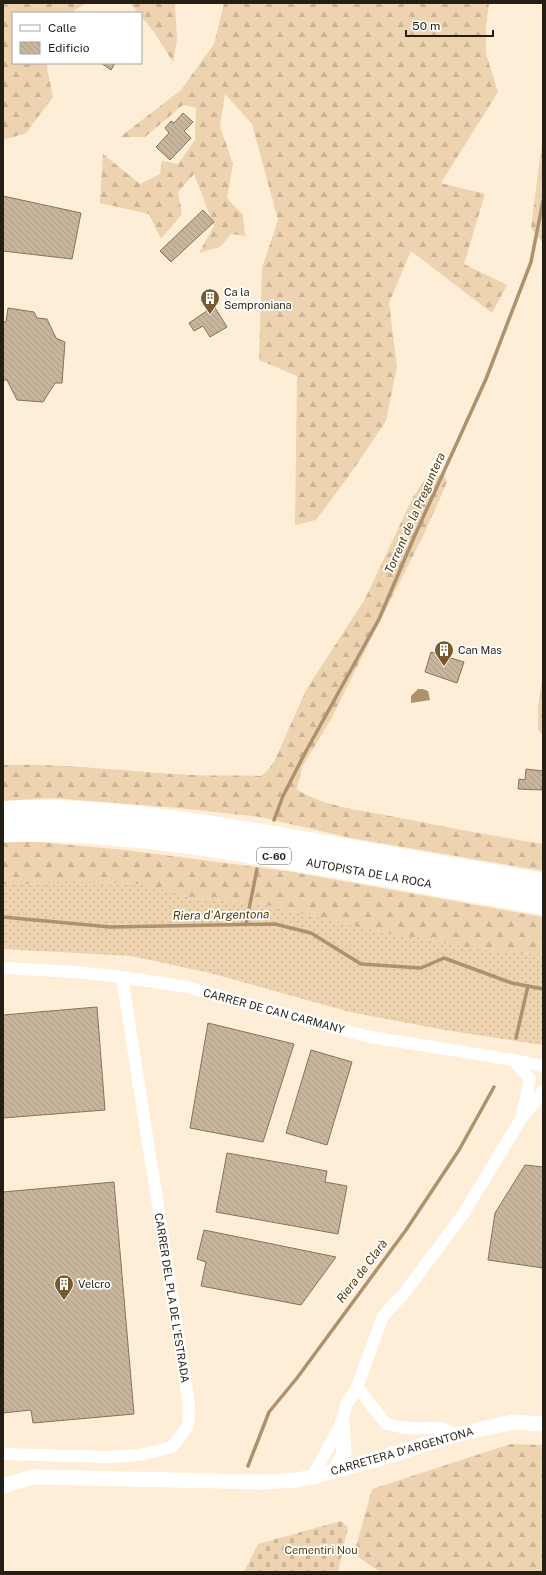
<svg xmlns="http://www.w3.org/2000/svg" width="546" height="1575" font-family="'Public Sans',sans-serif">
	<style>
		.grass { fill: url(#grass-dots) }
		.forest { fill: url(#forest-firs) }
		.cemetery { fill: url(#cemetery-stones) }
		.water { fill: #ad926d }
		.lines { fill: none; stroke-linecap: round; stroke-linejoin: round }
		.stream { stroke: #ad926d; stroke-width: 3.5 }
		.building { fill: url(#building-back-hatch); stroke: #85745b }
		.minor { stroke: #fff; stroke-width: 12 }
		.tertiary { stroke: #fff; stroke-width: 15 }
		.motorway { stroke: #fff; stroke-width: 22 }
		.labels { text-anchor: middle; stroke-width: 3.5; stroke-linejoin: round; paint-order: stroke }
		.shield { fill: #fff; stroke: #66625a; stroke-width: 1 }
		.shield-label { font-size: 10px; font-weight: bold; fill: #251e14 }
		.poi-label { font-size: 11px; fill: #251e14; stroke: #fff; text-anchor: start }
		.street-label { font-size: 11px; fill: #251e14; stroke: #fff }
		.park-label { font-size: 11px; fill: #593d0e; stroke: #fff }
		.water-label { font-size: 12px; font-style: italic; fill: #533705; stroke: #fff }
	</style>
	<defs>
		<pattern id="grass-dots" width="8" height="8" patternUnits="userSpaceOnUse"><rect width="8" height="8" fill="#edd3af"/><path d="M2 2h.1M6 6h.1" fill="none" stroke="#cbb596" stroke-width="1.8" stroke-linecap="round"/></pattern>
		<pattern id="forest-firs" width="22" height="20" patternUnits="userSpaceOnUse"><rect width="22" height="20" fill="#edd3af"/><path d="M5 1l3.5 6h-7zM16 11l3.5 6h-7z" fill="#cbb596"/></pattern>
		<pattern id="cemetery-stones" width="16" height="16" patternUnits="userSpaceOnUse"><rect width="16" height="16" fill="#edd3af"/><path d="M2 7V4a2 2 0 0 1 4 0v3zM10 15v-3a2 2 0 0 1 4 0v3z" fill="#cbb596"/></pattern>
		<pattern id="building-back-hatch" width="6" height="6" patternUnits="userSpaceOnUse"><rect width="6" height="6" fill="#c8b59b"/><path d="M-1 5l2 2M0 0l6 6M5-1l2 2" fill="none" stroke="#ac9b85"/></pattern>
	</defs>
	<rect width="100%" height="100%" fill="#feeed8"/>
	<path class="grass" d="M 69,881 L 138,884 L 188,896 L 193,899 L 259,903 L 380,932 L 431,940 L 463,947 L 514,953 L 543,954 L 543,1045 L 445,1030 L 350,1012 L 210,973 L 131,956 L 3,949 L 3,884 L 29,884 Z"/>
	<g class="forest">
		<path d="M 3,3 L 86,3 L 71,13 L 13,13 L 13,63 L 46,63 L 53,97 L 26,133 L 3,140 Z"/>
		<path d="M 130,3 L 175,3 L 177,40 L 173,62 L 154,32 L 141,16 L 141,13 L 138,13 Z"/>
		<path d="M 224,3 L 489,3 L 486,27 L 486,54 L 498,92 L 441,183 L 485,194 L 464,264 L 507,285 L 492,313 L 411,251 L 389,303 L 397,367 L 386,421 L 348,477 L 316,520 L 295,525 L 297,376 L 259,360 L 262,268 L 278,220 L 252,124 L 225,94 L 220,126 L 233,164 L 227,198 L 243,215 L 245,236 L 231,234 L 220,247 L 199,253 L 214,226 L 194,174 L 178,192 L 182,214 L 161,239 L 149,214 L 100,203 L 103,154 L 140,184 L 160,174 L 162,161 L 178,164 L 195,140 L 196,108 L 183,105 L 145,137 L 120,137 L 181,90 L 214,44 Z"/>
		<path d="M 543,135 L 543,243 L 531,228 Z"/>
		<path d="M 433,475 L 444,476 L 447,481 L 445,487 L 424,534 L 369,643 L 330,721 L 302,767 L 297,789 C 318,805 363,811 390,816 C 441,826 492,836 543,844 L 543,871 L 351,838 L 260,817 L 179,808 L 52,798 L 3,801 L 3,765 C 66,763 129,772 192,775 C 215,776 237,775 260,776 L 265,773 L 274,762 L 306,690 L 365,599 L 413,497 L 427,477 Z"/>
		<path d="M 543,673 L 543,734 L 538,730 L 538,708 Z"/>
		<path d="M 29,841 L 125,850 L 287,871 L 543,917 L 543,954 L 514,953 L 463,947 L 431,940 L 380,932 L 259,903 L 193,899 L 188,896 L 138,884 L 69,881 L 29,884 L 3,884 L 3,843 Z"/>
		<path d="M 511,1444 L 543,1445 L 543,1572 L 380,1572 L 354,1554 L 372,1489 Z"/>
	</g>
	<path class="cemetery" d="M 341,1521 L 348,1527 L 338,1572 L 244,1572 L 258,1544 Z"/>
	<path class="water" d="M 418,689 L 423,689 L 428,691 L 430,700 L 411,703 L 411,696 Z"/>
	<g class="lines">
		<g class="stream">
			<path d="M 274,820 L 283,796 L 305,753 L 379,619 L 415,535 L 486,379 L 531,262 L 543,201"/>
			<path d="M 3,917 L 110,927 L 275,924 L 311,933 L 361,964 L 421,968 L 444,958 L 512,983 L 543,989"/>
			<path d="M 246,924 L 257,869"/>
			<path d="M 516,1038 L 528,986"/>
			<path d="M 248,1466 L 269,1412 L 297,1378 L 406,1230 L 459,1150 L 494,1087"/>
		</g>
	</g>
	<g class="building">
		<path d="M 101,63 L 115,63 L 111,70 Z"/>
		<path d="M 183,113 L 193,122 L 184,131 L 191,138 L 170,160 L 156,147 L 169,133 L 165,128 L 171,121 L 174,123 Z"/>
		<path d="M 3,196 L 81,213 L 72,259 L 3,251 Z"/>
		<path d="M 203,210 L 214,222 L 171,262 L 160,251 Z"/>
		<path d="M 214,306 L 227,327 L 210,337 L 203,326 L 194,331 L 189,323 Z"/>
		<path d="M 8,308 L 34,312 L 37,318 L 47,319 L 56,338 L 65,342 L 62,383 L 55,383 L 43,402 L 17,400 L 7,380 L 3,380 L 3,322 L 6,322 Z"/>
		<path d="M 431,652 L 464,662 L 457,683 L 425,672 Z"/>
		<path d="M 526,769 L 543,771 L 542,790 L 518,789 L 519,779 L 525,780 Z"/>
		<path d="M 97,1007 L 105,1110 L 3,1118 L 3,1015 Z"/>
		<path d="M 208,1023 L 294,1044 L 263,1142 L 190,1128 Z"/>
		<path d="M 311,1050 L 352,1062 L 327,1145 L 286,1133 Z"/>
		<path d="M 227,1153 L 327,1171 L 325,1182 L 347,1186 L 338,1234 L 216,1212 Z"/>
		<path d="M 525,1165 L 543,1167 L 543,1268 L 488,1260 L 495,1213 Z"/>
		<path d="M 114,1182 L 134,1414 L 33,1423 L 31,1410 L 3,1413 L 3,1192 Z"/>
		<path d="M 204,1230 L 336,1257 L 301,1305 L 201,1286 L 206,1262 L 197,1259 Z"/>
	</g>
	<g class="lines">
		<g class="minor">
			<path d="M 3,968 L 76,972 L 122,977 L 187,987 L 365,1036 L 513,1060 L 543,1066"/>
			<path d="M 513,1060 L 530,1079 L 522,1116"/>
			<path d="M 357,1387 L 386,1424 L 405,1428 L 442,1428 L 455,1435"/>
			<path d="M 3,1454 L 109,1457 L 140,1455 L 172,1447 L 188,1426 L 189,1404 L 122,977"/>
			<path d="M 312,1477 L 342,1423 L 346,1405 L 357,1387 L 383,1316 L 405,1292 L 462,1216 L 521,1119 L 543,1091"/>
		</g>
		<g class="tertiary">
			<path d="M 335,1471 L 344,1453 L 342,1423"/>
			<path d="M 3,1486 L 33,1477 L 262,1482 L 296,1480 L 312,1477 L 371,1461 L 455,1435 L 513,1422 L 543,1424"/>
		</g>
		<g class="motorway">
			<path d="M 3,812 C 96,807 189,823 280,838 C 368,853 455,869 543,884"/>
			<path d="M 3,831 C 108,828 210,845 313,863 C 390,877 466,890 543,904"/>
		</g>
	</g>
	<defs>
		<symbol id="building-pin" viewBox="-11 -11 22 30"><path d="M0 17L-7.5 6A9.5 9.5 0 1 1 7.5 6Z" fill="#775a2e" stroke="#fff"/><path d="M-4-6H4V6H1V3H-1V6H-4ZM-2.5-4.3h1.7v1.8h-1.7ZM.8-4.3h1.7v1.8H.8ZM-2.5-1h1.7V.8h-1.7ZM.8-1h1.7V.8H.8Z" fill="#fff"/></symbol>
	</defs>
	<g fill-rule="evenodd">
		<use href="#building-pin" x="199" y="287" width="22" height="30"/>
		<use href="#building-pin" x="433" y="639" width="22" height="30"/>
		<use href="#building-pin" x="53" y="1273" width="22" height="30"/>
	</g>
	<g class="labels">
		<rect class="shield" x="257" y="848" width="34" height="16" rx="3"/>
		<g class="shield-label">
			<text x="274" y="860">C-60</text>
		</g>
		<g class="poi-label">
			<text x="224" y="296">Ca la<tspan x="224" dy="13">Semproniana</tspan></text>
			<text x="458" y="654">Can Mas</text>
			<text x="78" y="1288">Velcro</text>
		</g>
		<g class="street-label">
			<text transform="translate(369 873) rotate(10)" y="4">AUTOPISTA DE LA ROCA</text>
			<text transform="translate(274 1011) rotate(15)" y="4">CARRER DE CAN CARMANY</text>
			<text transform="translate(172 1298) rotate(81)" y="4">CARRER DEL PLA DE L'ESTRADA</text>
			<text transform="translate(402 1451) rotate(-16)" y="4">CARRETERA D'ARGENTONA</text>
		</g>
		<g class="park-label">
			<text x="321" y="1554">Cementiri Nou</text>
		</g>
		<g class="water-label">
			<text transform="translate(415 513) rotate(-66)" y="4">Torrent de la Preguntera</text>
			<text transform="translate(221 915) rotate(-1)" y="4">Riera d'Argentona</text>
			<text transform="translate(362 1271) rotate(-53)" y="4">Riera de Clarà</text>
		</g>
	</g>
	<rect width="546" height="1575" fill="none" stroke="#251e14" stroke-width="8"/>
	<rect x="12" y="12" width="130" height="52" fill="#ffffff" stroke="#a8a5a1"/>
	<rect x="20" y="25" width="20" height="6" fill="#ffffff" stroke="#a8a5a1"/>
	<text x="48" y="32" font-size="12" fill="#251e14">Calle</text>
	<rect x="20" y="42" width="20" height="12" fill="url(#building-back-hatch)" stroke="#a8a5a1"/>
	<text x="48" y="52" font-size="12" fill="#251e14">Edificio</text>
	<path d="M406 30v6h87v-6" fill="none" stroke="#251e14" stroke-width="2"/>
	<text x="412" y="30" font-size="12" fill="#251e14" stroke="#ffffff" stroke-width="3" paint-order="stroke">50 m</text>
</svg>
